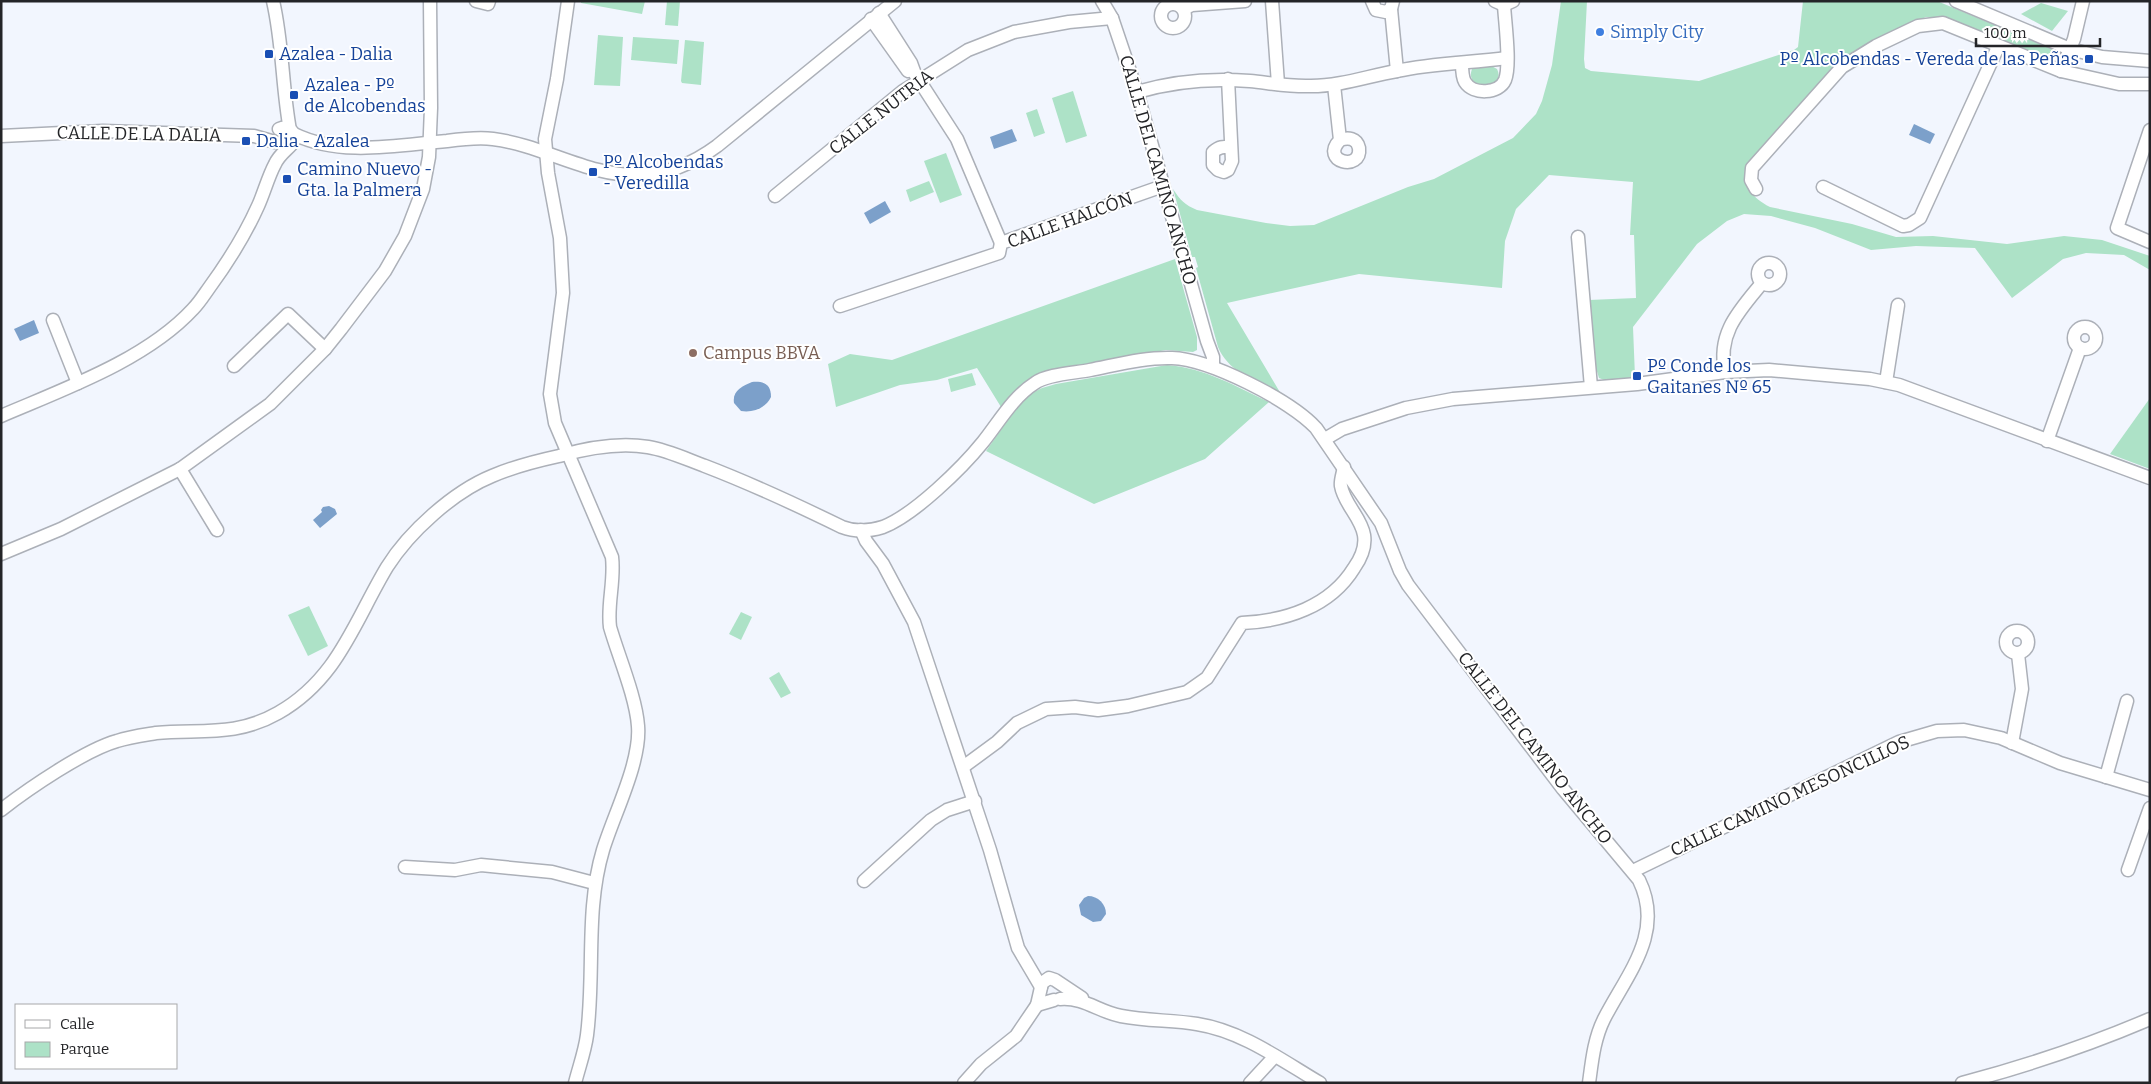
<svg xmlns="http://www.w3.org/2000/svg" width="2151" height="1084" font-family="Bitter,serif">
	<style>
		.green { fill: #ade2c7 }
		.water { fill: #7ca0ca }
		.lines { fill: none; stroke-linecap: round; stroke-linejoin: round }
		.minor-casing { stroke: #acb0b8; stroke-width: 15 }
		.minor { stroke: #fff; stroke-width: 12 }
		.shop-dot { fill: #3f7fe0; stroke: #fff; stroke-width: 2 }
		.transit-dot { fill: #1a4fb4; stroke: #fff; stroke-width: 2 }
		.education-dot { fill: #8d6e63; stroke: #fff; stroke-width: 2 }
		.labels { text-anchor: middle; stroke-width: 4; stroke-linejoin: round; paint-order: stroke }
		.shop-label { font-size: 18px; fill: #366cbe; stroke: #fff; text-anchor: start }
		.transit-label { font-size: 18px; fill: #164399; stroke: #fff; text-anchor: start }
		.street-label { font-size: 18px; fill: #242528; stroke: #fff }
		.education-label { font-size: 18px; fill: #785e54; stroke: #fff; text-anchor: start }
	</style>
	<rect width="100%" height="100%" fill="#f2f6fe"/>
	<g class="green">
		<path d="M 581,1 L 645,1 L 642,14 L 581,3 Z"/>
		<path d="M 667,1 L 680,1 L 678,26 L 665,25 Z"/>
		<path d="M 1561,1 L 1587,1 L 1584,59 L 1585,68 L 1591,71 L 1699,81 L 1794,50 L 1798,47 L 1803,1 L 1937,1 L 2052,49 L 2046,61 L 1945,19 L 1926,17 L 1909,24 L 1841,64 L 1746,170 C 1748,190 1751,197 1770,207 L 1852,224 L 1896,237 L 1933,236 L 2007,244 L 2064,236 L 2102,240 L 2150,256 L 2150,270 L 2124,255 L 2086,253 L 2063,259 L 2012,298 L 1975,248 L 1916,246 L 1871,250 L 1815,228 L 1771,216 L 1744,214 L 1727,221 L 1697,244 L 1633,327 L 1635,377 L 1607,381 L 1599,378 L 1596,368 L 1589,300 L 1636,298 L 1634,235 L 1630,235 L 1633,182 L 1549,175 L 1516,209 L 1505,241 L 1502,288 L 1359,274 L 1227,303 L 1281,394 C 1257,382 1229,373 1218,347 L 1196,268 L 1198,267 L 1195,257 L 1192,257 L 1173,189 C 1180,200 1185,205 1197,210 L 1266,223 L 1290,226 L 1314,225 L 1408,187 L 1434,179 L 1513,138 L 1536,114 L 1542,101 L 1552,65 Z"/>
		<path d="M 2041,3 L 2068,11 L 2052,31 L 2021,14 Z"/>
		<path d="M 598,35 L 623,37 L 620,86 L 594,85 Z"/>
		<path d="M 633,37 L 679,40 L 677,64 L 631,60 Z"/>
		<path d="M 685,40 L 704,42 L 701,85 L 682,83 L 681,81 Z"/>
		<path d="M 1486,63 L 1497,69 C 1501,77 1497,81 1490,86 L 1476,85 C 1471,79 1469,75 1473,67 Z"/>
		<path d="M 1073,91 L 1087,136 L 1066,143 L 1052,98 Z"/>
		<path d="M 1037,109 L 1045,133 L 1034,137 L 1026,113 Z"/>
		<path d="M 946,153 L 962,195 L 940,203 L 924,161 Z"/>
		<path d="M 929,181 L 934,192 L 910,202 L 906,190 Z"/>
		<path d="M 1175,259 L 1197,337 L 1197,350 L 1193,352 L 1166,350 L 1042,373 C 1025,381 1014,393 1001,407 L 977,368 L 937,380 L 900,385 L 836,407 L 828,364 L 850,354 L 892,360 Z"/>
		<path d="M 1167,365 C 1205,368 1235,386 1269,402 L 1205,459 L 1094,504 L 986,451 L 1024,397 L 1042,388 L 1056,384 Z"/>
		<path d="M 972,373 L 976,385 L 951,392 L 948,379 Z"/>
		<path d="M 2150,398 L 2150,469 L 2110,454 Z"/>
		<path d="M 309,606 L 328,646 L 308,656 L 288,615 Z"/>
		<path d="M 741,612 L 752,617 L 741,640 L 729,634 Z"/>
		<path d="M 779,672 L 791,693 L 781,698 L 769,678 Z"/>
	</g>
	<g class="water">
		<path d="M 1914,124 L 1935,134 L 1930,144 L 1909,135 Z"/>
		<path d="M 1012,129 L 1017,141 L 994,149 L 990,137 Z"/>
		<path d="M 885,201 L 891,212 L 870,224 L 864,213 Z"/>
		<path d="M 34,320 L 39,333 L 20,341 L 14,329 Z"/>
		<path d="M 752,382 C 764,381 771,384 771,397 C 766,408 753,413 741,411 L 734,403 C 732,391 742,386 752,382 Z"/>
		<path d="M 329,506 L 335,509 L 337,514 L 320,528 L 313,520 L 322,512 L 321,510 L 323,507 Z"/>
		<path d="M 1088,896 C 1098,896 1106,904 1106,914 L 1101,921 L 1093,922 L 1081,915 L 1079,905 L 1084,898 Z"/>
	</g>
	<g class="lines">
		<defs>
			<g id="minor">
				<path d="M 273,1 C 283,44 282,87 290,130"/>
				<path d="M 476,1 L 488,4 L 489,1"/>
				<path d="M 568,1 L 557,79 L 545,139 L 548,173 L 560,238 L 563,293 L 550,394 L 555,423 L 612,557 C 615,581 607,604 610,627 C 618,655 636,697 638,726 C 641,762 614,814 603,850 C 585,910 595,973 587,1035 C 585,1051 579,1067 575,1083"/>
				<path d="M 1102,1 L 1112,18 L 1137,92 L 1207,341 L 1213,357 L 1213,367"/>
				<path d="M 1272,1 L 1278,84"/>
				<path d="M 1372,1 L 1376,10 L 1386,12 L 1391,9"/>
				<path d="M 1393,1 L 1391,9 L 1397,71"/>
				<path d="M 1495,1 L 1504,5 L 1513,1"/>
				<path d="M 1956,1 L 2070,49 L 2102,57 L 2150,61"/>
				<circle cx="1173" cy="16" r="12"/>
				<path d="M 1183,9 L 1192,5 L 1245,1"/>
				<path d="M 879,13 L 911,63 L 915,74 L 957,139 L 1001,243"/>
				<path d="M 871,19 L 908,71"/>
				<path d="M 1462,63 C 1462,69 1462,77 1465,82 C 1473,95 1499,94 1505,80 C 1511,65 1505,23 1504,5"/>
				<path d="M 2061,71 L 2074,39 L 2083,1"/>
				<path d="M 1228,79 L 1232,161 L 1228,170 L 1224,172 L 1218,170 L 1213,165 L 1213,152 C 1219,147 1223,146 1231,148"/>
				<path d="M 1334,85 L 1340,140 C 1319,162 1362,172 1359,148 C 1357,138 1348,137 1340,140"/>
				<path d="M 1137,92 C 1174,81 1212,78 1250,81 C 1270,83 1290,87 1311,86 C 1341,86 1368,76 1397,71 C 1433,63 1470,63 1507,58"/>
				<path d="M 2150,130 L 2117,228 L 2150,242"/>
				<path d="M 294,134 C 341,157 397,145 447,141 C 462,139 478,137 493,139 C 543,145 589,177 640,175 C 668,174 694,163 717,146 L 895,1"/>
				<path d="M 1,136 L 103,131 L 254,136 L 275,142"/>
				<path d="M 1823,187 L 1903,226 L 1909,225 L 1920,218 L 1998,47"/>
				<path d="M 1756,189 L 1751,180 L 1752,168 L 1842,67 L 1876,46 L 1918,26 L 1943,23 L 2061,71 L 2119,84 L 2150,84"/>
				<path d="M 775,196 L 903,91 L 968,50 L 1014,32 L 1069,22 L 1112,18"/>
				<path d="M 1578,237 L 1591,387"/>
				<circle cx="1769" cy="274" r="11"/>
				<path d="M 840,306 L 999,253 L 1001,243 L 1163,186"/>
				<path d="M 53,320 L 78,383"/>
				<circle cx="2085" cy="338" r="11"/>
				<path d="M 234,366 L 288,314 L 325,349"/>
				<path d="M 1725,372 C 1717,333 1739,311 1762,283"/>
				<path d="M 1886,382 L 1898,305"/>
				<path d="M 1,416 C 64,389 146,360 193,309 C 199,303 204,295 209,288 C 228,262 245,235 258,206 C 264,193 268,177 275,164 C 280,153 289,149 294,141 C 295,131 288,125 279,129"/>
				<path d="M 1325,439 L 1342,429 L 1406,408 L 1453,399 L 1637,384 L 1725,372 L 1769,370 L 1870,379 L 1899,385 L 2150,478"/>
				<path d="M 2047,441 L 2080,348"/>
				<path d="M 180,469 L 217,530"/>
				<path d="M 861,530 L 866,541 L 883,564 L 914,622 L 990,850 L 1018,948 L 1041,987"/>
				<path d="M 1,554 L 61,529 L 180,469 L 270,404 L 325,349 L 341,329 L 385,271 L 405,236 L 423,189 L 429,157 L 431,108 L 430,1"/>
				<circle cx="2017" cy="642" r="11"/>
				<path d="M 2012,743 L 2022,689 L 2018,654"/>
				<path d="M 963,767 L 997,742 L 1017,723 L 1046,709 L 1075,707 L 1098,710 L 1128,706 L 1187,692 L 1207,678 L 1242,623 C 1285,621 1330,607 1354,568 C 1361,558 1366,547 1364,535 C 1361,517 1344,504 1341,486 C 1340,481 1343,473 1344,467"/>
				<path d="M 2106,777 L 2127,701"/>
				<path d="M 1,810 C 28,789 85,750 117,741 C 129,737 144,735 156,733 C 201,729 236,737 278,713 C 338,679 354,622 387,567 C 409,532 453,492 492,476 C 513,467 536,461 559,456 C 587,448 618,442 648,447 C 667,450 686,459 705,466 C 752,484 797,505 842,527 C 855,532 870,531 883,527 C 914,515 962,468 983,442 C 999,422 1013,397 1035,383 C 1047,374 1075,373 1090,370 C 1116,365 1145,357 1172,358 C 1209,359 1290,400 1316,428 L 1381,523 L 1400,571 L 1408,585 L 1563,789 L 1639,880 C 1665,933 1627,974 1604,1019 C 1594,1039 1592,1061 1589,1083"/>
				<path d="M 405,867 L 455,870 L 481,865 L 552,872 L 594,883"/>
				<path d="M 2128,870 L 2150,808"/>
				<path d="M 1633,871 L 1899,742 L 1937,731 L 1964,730 L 2001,738 L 2060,763 L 2150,790"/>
				<path d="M 864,881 L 931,820 L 947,810 L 975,801"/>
				<path d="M 1060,999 C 1084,997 1099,1012 1121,1016 C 1146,1021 1172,1020 1197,1024 C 1242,1031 1281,1060 1320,1083"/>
				<path d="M 1054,1000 L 1037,1005 L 1042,983 L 1049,978 L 1055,980 L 1082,998"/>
				<path d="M 964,1083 L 981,1064 L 1016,1036 L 1037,1005"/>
				<path d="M 1250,1083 L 1275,1056"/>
				<path d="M 1962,1083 C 2027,1066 2089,1045 2150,1019"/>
			</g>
		</defs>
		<use href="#minor" class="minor-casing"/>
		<use href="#minor" class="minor"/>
	</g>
	<circle class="shop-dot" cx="1600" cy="32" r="5"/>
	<g class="transit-dot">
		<rect x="264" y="49" width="10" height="10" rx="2.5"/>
		<rect x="2084" y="54" width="10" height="10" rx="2.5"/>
		<rect x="289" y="90" width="10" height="10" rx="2.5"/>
		<rect x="241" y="136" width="10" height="10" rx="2.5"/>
		<rect x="588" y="167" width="10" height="10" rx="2.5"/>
		<rect x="282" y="174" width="10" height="10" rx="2.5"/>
		<rect x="1632" y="371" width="10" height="10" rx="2.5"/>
	</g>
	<circle class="education-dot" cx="693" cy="353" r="5"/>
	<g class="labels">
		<g class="shop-label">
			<text x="1610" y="38">Simply City</text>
		</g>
		<g class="transit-label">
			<text x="279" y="60">Azalea - Dalia</text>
			<text x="2079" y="65" text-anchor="end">Pº Alcobendas - Vereda de las Peñas</text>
			<text x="304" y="91">Azalea - Pº<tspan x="304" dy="21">de Alcobendas</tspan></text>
			<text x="256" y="147">Dalia - Azalea</text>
			<text x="603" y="168">Pº Alcobendas<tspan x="603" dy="21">- Veredilla</tspan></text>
			<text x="297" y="175">Camino Nuevo -<tspan x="297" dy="21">Gta. la Palmera</tspan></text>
			<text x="1647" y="372">Pº Conde los<tspan x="1647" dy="21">Gaitanes Nº 65</tspan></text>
		</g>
		<g class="street-label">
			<text transform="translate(881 112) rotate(-38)" y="6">CALLE NUTRIA</text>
			<text transform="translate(139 134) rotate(1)" y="6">CALLE DE LA DALIA</text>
			<text transform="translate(1158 170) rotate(74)" y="6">CALLE DEL CAMINO ANCHO</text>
			<text transform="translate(1070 220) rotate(-20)" y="6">CALLE HALCÓN</text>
			<text transform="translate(1535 748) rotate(52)" y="6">CALLE DEL CAMINO ANCHO</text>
			<text transform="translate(1790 796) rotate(-25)" y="6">CALLE CAMINO MESONCILLOS</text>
		</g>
		<g class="education-label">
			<text x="703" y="359">Campus BBVA</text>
		</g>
	</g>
	<rect width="2151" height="1084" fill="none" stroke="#242528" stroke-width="5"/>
	<rect x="15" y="1004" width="162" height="65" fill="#ffffff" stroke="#a7a8a9"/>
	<rect x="25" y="1020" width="25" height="8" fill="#ffffff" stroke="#a7a8a9"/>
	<text x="60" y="1029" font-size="15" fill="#242528">Calle</text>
	<rect x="25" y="1042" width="25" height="15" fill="#ade2c7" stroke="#a7a8a9"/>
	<text x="60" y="1054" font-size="15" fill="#242528">Parque</text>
	<path d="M1976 38v8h124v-8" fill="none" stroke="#242528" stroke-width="2.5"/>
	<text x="1984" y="38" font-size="15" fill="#242528" stroke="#ffffff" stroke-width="4" paint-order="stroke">100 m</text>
</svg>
